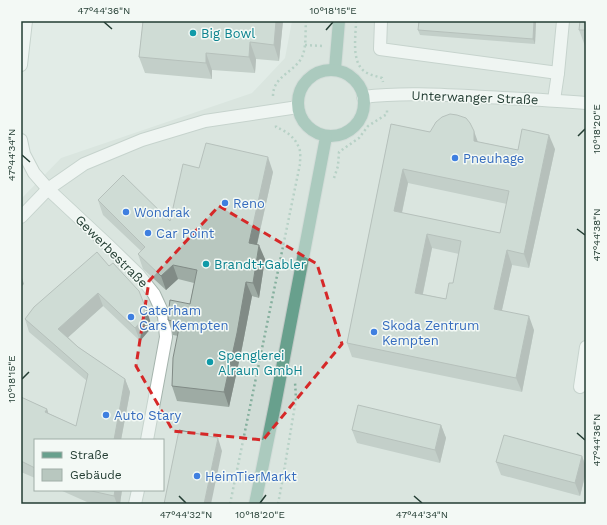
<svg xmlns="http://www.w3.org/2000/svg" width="607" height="525" font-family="'Work Sans',sans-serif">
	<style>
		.built { fill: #d0dcd6; fill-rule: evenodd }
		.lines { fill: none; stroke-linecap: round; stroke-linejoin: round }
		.minor-casing { stroke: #a5b4ad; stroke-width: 14 }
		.major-casing { stroke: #c1c9c6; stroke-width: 14 }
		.path { stroke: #84af9d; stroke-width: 2.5; stroke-dasharray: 2 3; stroke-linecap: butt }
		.minor { stroke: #fff; stroke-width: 12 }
		.major { stroke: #68a08d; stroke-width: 12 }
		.wall { fill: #9eaba4; fill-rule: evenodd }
		.shaded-wall { fill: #818b86 }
		.building { fill: #b8c7bf; stroke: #818b86; fill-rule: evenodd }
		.marked { fill: none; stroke: #d62828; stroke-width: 3; stroke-dasharray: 8 5; stroke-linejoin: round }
		.ticks { fill: none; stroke: #233d33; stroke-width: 1.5 }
		.culture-dot { fill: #0f9aa8; stroke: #f3f9f5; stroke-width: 1.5 }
		.shop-dot { fill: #3f7fe0; stroke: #f3f9f5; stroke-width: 1.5 }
		.labels { text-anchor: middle; stroke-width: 3; stroke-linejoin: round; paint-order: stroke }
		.culture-label { font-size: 13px; fill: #0d838f; stroke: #f3f9f5; text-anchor: start }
		.street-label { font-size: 13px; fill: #233d33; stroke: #f3f9f5 }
		.shop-label { font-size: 13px; fill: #366cbe; stroke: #f3f9f5; text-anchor: start }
		.neatline { fill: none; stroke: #233d33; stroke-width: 1.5 }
		.ticks-label { font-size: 10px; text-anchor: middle; fill: #233d33 }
	</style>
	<rect width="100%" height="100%" fill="#e2ece7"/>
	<path class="built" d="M 292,21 L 586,21 L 586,504 L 21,504 L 21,199 L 61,158 L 252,93 L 285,58 ZM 35,440 L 163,440 L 163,490 L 35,490 Z"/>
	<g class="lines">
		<defs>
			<g id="minor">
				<path d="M 381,21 L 380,49 L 558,73"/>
				<path d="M 21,65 L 26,21"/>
				<path d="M 363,97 C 404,92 445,95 485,97 C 519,99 552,100 586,103"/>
				<path d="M 554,100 L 558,73 L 563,21"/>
				<path d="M 21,140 L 24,154 L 34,173 L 48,189 L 108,245 L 138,274 L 154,294 L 160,307 L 164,316 L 166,337 L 147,440"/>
				<path d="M 21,217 L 48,189 L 84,164 L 142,140 L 205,121 L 298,107"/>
				<path d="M 580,387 L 586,347"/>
				<path d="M 135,504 L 138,490"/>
			</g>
			<g id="major">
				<path d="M 335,69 L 339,21"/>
				<circle cx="331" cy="103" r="33"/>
				<path d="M 255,504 L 275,405 L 326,137"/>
			</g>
		</defs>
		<use href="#minor" class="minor-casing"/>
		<use href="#major" class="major-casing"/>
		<g class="path">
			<path d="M 356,21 C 356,35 351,61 364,71 C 369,75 376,76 382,78 L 383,82"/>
			<path d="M 305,45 L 323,46"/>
			<path d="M 273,96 C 273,77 292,73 301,59 C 307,48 305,33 306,21"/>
			<path d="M 334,178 L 338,166 L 339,152 L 359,138 L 368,126 L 387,114 L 387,109"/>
			<path d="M 230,504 L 300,164 C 300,159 301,152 299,148 C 295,137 286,131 276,127 L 276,123"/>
			<path d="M 278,504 L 282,483 L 296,399 L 295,382"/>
		</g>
		<use href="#minor" class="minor"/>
		<use href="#major" class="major"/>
	</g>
	<g class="wall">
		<path d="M 143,21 L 283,21 L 279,61 L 256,59 L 255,73 L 212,70 L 212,79 L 145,73 L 139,57 Z"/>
		<path d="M 536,21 L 535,44 L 420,35 L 418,30 Z"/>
		<path d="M 586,21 L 586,46 L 585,46 L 579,30 Z"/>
		<path d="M 391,124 L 518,150 L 555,149 L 529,268 L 512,265 L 502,310 L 534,330 L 522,392 L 352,357 L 347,343 ZM 408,183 L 507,204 L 500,233 L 402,213 ZM 432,248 L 459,254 L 453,283 L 446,299 L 423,294 Z"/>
		<path d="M 199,168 L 273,172 L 257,245 L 265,259 L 259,298 L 252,296 L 242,348 L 229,407 L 177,401 L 172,386 L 178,336 L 173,335 L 168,320 L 190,304 L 194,283 L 178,279 L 166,290 L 143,269 L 138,254 L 141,251 L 103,215 L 98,200 L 170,221 Z"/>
		<path d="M 109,266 L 152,327 L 140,341 L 103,306 L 68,337 L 78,347 L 125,379 L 130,392 L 121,440 L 35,440 L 35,478 L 21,472 L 21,397 L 47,409 L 48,413 L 76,426 L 87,381 L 29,332 L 25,319 Z"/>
		<path d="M 441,425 L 446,438 L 440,463 L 357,443 L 352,430 Z"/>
		<path d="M 582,456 L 586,467 L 586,472 L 580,496 L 501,475 L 496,462 Z"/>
		<path d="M 60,490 L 122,490 L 120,504 L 97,504 L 87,502 Z"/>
	</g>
	<g class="shaded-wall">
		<path d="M 276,21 L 283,21 L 279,61 L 274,45 Z"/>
		<path d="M 534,21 L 536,21 L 535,44 L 533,39 Z"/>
		<path d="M 250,42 L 256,59 L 255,73 L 249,57 Z"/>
		<path d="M 206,53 L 212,70 L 212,79 L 206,63 Z"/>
		<path d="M 474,131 L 479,145 L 474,141 Z"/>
		<path d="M 549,135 L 555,149 L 529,268 L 524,254 Z"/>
		<path d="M 268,157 L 273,172 L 254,257 L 249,243 Z"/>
		<path d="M 403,169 L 408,183 L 399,226 L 394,211 Z"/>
		<path d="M 427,234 L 432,248 L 420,307 L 415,293 Z"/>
		<path d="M 259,245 L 265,259 L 259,298 L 253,283 Z"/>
		<path d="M 507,250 L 512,265 L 499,323 L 494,309 Z"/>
		<path d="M 173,265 L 178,279 L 166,290 L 161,276 Z"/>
		<path d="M 21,275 L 24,284 L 21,287 Z"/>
		<path d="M 246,282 L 252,296 L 242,348 L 229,407 L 224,392 Z"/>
		<path d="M 98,293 L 103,306 L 63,342 L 58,329 Z"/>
		<path d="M 148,314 L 152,327 L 140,341 L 135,328 Z"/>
		<path d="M 529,316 L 534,330 L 522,392 L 516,378 Z"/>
		<path d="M 125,379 L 130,392 L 121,440 L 114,440 Z"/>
		<path d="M 47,409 L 51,421 L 45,412 Z"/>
		<path d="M 441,425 L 446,438 L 440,463 L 435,450 Z"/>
		<path d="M 218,438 L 222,451 L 211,504 L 204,504 Z"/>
		<path d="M 582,456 L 586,467 L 586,472 L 580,496 L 575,483 Z"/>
		<path d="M 115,490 L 122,490 L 120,504 L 117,504 L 114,496 Z"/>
	</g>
	<g class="building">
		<path d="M 143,21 L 276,21 L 274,45 L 250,42 L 249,57 L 206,53 L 206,63 L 139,57 Z"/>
		<path d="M 419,21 L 534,21 L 533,39 L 418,30 Z"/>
		<path d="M 580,21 L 586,21 L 586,30 L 579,30 Z"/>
		<path d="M 450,114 L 457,115 L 466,118 L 470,123 L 474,131 L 474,141 L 518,150 L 522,129 L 549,135 L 524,254 L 507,250 L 494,309 L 529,316 L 516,378 L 347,343 L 391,124 L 430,132 L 436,122 L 442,117 ZM 403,169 L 509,191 L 500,233 L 394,211 ZM 427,234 L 461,241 L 453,283 L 449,283 L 446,299 L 415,293 Z"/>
		<path d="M 206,143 L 268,157 L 249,243 L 259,245 L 253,283 L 246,282 L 237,333 L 224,392 L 172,386 L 173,358 L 180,323 L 168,320 L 168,315 L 170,300 L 190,304 L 197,270 L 173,265 L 161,276 L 138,254 L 145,247 L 98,200 L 123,175 L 170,221 L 183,164 L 199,168 Z"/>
		<path d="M 97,252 L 109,266 L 113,263 L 139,291 L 148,314 L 135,328 L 98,293 L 58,329 L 78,347 L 125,379 L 114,440 L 35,440 L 35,468 L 21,461 L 21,397 L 47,409 L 45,412 L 76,426 L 88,374 L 25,319 L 34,307 Z"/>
		<path d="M 358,405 L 441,425 L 435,450 L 352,430 Z"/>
		<path d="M 179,430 L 218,438 L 204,504 L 164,504 Z"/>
		<path d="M 504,435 L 582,456 L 575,483 L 496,462 Z"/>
		<path d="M 87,490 L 115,490 L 114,496 Z"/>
	</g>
	<path d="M0 0H607V525H0ZM 219,206 L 317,264 L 342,344 L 263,440 L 173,431 L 136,366 L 149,281 Z" fill="#e2ece7" fill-opacity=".55" fill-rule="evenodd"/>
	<path class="marked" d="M 219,206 L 317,264 L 342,344 L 263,440 L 173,431 L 136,366 L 149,281 Z"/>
	<path class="ticks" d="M 104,22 L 112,29M 326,30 L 333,22M 578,136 L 585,129M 22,155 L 30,162M 577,229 L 585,235M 22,379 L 29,372M 577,433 L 585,440M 179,496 L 186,503M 414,496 L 422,503M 260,503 L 266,495"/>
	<g class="culture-dot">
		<circle cx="193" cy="33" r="4"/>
		<circle cx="206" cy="264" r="4"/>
		<circle cx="210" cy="362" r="4"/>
	</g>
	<g class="shop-dot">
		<circle cx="455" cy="158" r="4"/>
		<circle cx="225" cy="203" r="4"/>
		<circle cx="126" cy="212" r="4"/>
		<circle cx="148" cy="233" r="4"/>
		<circle cx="131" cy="317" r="4"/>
		<circle cx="374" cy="332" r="4"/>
		<circle cx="106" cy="415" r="4"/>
		<circle cx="197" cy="476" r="4"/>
	</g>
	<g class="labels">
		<g class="culture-label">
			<text x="201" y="38">Big Bowl</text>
			<text x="214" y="269">Brandt+Gabler</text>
			<text x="218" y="360">Spenglerei<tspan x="218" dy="15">Alraun GmbH</tspan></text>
		</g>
		<g class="street-label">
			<text transform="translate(475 97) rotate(2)" y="5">Unterwanger Straße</text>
			<text transform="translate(112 251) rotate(45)" y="5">Gewerbestraße</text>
		</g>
		<g class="shop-label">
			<text x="463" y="163">Pneuhage</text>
			<text x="233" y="208">Reno</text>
			<text x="134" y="217">Wondrak</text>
			<text x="156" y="238">Car Point</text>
			<text x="139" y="315">Caterham<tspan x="139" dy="15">Cars Kempten</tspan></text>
			<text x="382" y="330">Skoda Zentrum<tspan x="382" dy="15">Kempten</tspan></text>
			<text x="114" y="420">Auto Stary</text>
			<text x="205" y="481">HeimTierMarkt</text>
		</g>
	</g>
	<rect width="607" height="525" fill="none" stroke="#f3f9f5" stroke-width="44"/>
	<rect x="34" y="439" width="130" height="52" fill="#f3f9f5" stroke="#a0aea7"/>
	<rect x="42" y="452" width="20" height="6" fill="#68a08d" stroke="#a0aea7"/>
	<text x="70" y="459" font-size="12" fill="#233d33">Straße</text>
	<rect x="42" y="469" width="20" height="12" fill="#b8c7bf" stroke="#a0aea7"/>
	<text x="70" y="479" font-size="12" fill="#233d33">Gebäude</text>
	<rect x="22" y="22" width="563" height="481" class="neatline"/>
	<g class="ticks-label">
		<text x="104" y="14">47°44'36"N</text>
		<text x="333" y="14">10°18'15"E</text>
		<text transform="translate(596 129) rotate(-90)" y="4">10°18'20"E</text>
		<text transform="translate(11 155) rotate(-90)" y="4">47°44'34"N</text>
		<text transform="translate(596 235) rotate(-90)" y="4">47°44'38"N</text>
		<text transform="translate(11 379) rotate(-90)" y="4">10°18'15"E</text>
		<text transform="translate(596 440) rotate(-90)" y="4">47°44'36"N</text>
		<text x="186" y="518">47°44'32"N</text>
		<text x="260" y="518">10°18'20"E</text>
		<text x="422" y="518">47°44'34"N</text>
	</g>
</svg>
